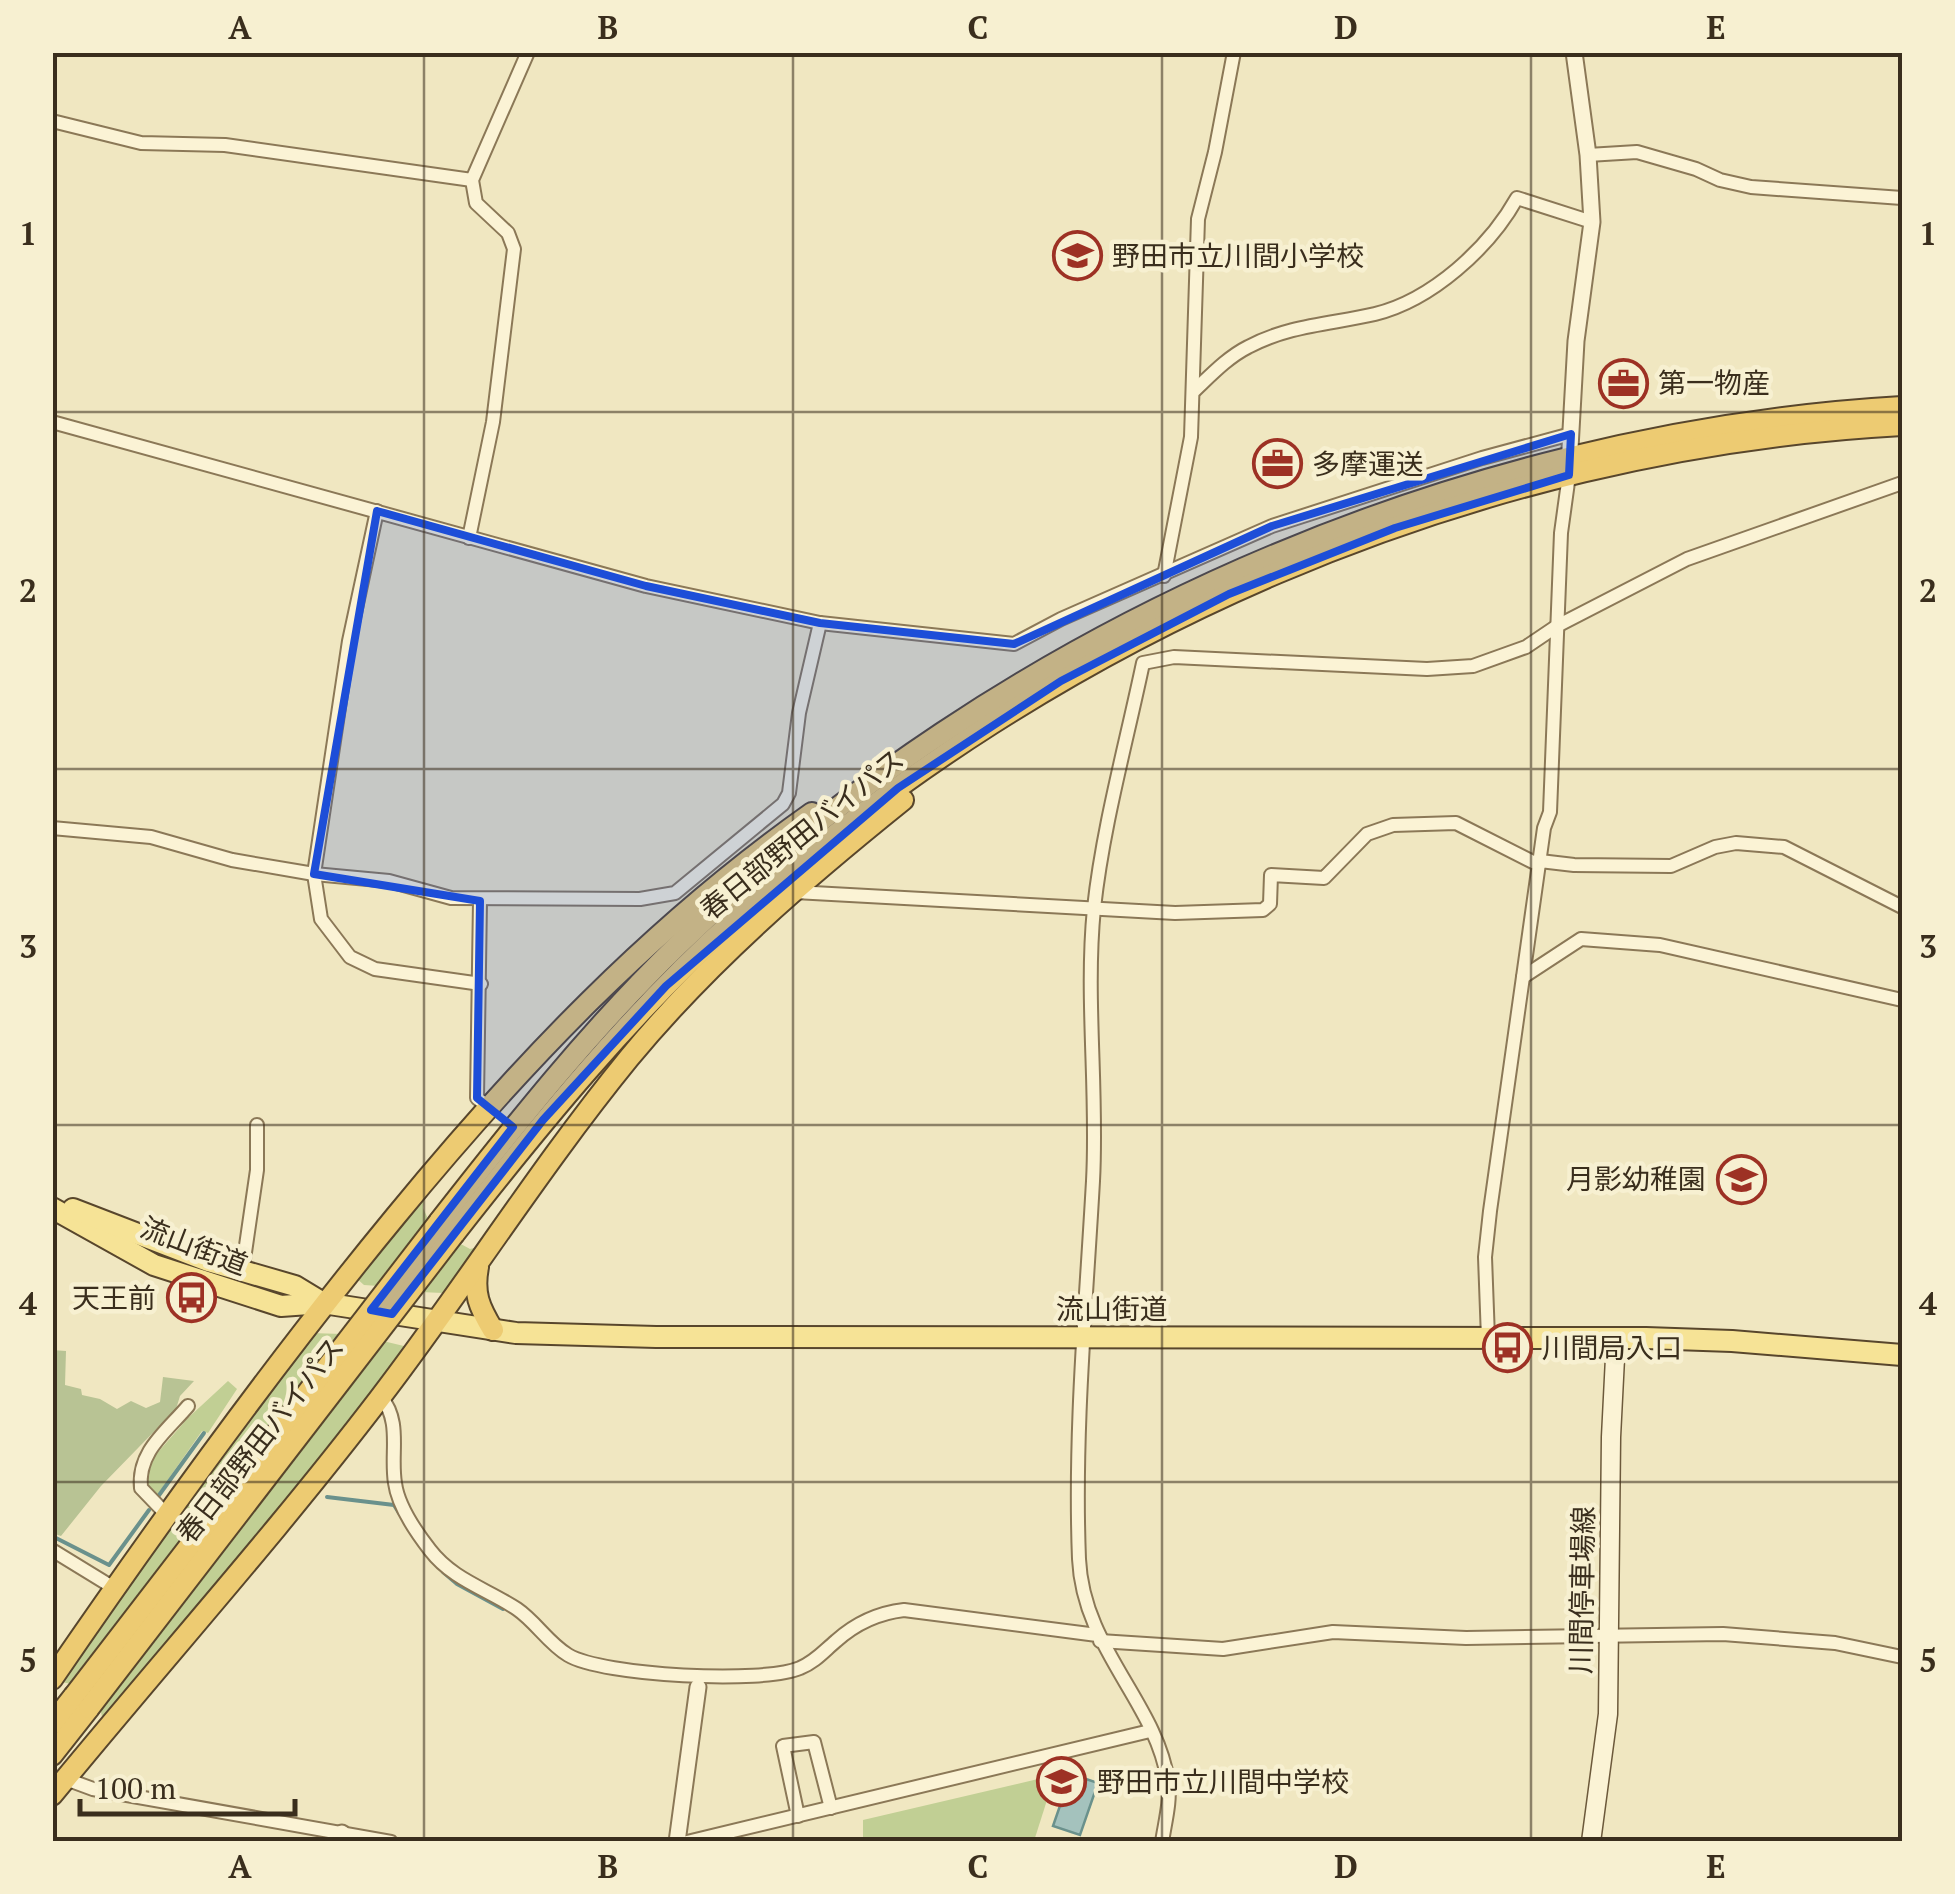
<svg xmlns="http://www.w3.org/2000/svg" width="1955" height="1894" font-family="'PT Serif','Noto Sans JP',serif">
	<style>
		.green { fill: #c1cf94 }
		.cemetery { fill: #b8c394 }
		.water { fill: #a4c2bd; stroke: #6a918c; stroke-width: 2.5 }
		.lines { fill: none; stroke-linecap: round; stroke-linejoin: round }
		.stream { stroke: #6a918c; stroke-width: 4 }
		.minor-casing { stroke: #8b7857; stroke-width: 16 }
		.tertiary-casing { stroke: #8b7857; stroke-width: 19 }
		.secondary-casing { stroke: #6c593b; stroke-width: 21 }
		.primary-casing { stroke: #58462c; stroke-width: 24 }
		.trunk-casing { stroke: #58462c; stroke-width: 24 }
		.minor { stroke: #fbf3d5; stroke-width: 12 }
		.tertiary { stroke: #fbf3d5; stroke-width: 15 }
		.secondary { stroke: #fbf3d5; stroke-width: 18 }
		.primary { stroke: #f6e396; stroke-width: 20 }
		.trunk { stroke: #edcb72; stroke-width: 20 }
		.trunk-bridge-casing { stroke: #58462c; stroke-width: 24; stroke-linecap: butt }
		.trunk-bridge { stroke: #edcb72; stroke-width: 20 }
		.marked { fill: #1d4ed8; fill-opacity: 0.2; stroke: #1d4ed8; stroke-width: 8; stroke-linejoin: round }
		.grid { fill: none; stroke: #3a2e1d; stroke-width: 2.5; stroke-opacity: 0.55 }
		.labels { text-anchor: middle; stroke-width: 9; stroke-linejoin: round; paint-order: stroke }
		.poi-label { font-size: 28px; fill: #3a2e1d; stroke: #f7f0d1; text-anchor: start }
		.street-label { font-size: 28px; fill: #3a2e1d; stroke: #f7f0d1 }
		.neatline { fill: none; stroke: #3a2e1d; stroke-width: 4 }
		.grid-label { font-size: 32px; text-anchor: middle; font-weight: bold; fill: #3a2e1d }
	</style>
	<rect width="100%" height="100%" fill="#f0e7c1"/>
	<g class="green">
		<path d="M 425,1194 L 423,1208 L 429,1221 L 379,1286 L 364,1285 L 355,1277 Z"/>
		<path d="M 459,1243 L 470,1249 L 478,1247 L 443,1293 L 420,1292 Z"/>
		<path d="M 311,1333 L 342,1334 L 72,1684 L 61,1682 L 192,1495 Z"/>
		<path d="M 383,1341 L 408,1347 L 267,1528 L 103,1722 L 100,1707 Z"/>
		<path d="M 228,1381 L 237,1389 L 208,1433 L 202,1431 L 155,1498 L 147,1491 L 145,1467 L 188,1418 Z"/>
		<path d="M 1055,1775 L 1034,1841 L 863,1841 L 863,1820 Z"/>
	</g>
	<path class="cemetery" d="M 52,1350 L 66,1351 L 65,1385 L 81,1389 L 82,1395 L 100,1399 L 117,1409 L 131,1401 L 146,1408 L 160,1402 L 163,1377 L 194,1381 L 180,1396 L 176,1409 L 101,1486 L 61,1536 L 52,1533 Z"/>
	<path class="water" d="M 1071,1774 L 1098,1783 L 1080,1835 L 1053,1826 Z"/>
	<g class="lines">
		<g class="stream">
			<path d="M 327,1497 L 394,1505 L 399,1513"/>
			<path d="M 157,1498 L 204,1433"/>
			<path d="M 52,1536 L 109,1565 L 149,1510"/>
			<path d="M 443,1572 L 457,1584 L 503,1609"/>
		</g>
		<defs>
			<g id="minor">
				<path d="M 52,121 L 141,143 L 225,145 L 472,180"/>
				<path d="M 1588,155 L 1637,152 L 1696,169 L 1720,180 L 1751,187 L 1902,198"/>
				<path d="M 1194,391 C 1211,375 1228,357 1248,347 C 1289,325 1332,324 1375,314 C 1432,300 1489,248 1517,198 L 1592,222"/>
				<path d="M 52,422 L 646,586 L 820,623 L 1014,644 L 1061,619 L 1272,526 L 1482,458 L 1571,434"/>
				<path d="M 377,511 L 349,641 L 314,874 L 321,919 L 350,957 L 375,969 L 481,984"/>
				<path d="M 469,538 L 493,422 L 514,249 L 508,233 L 476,203 L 472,180 L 528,52"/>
				<path d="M 1164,576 L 1191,437 L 1198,219 L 1215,152 L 1234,52"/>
				<path d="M 52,828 L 151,837 L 232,860 L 314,874 L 389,881 L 451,898 L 640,899 L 675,893 L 783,804 L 789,793 L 799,713 L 820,623"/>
				<path d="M 1540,861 L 1574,865 L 1671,866 L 1715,847 L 1736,843 L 1784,847 L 1902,907"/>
				<path d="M 795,892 L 1175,913 L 1263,910 L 1270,904 L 1271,875 L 1324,878 L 1367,834 L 1393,825 L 1456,823 L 1539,865"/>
				<path d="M 480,901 L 477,1098 L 487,1106"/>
				<path d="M 1523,977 L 1581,939 L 1660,945 L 1902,1000"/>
				<path d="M 242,1273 L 257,1170 L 257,1125"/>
				<path d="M 1488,1338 L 1485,1257 L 1490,1211 L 1544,828 L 1550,812 L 1561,533 L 1569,475"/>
				<path d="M 381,1397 C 402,1422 390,1453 395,1483 C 398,1506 416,1532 430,1550 C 453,1580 487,1589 517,1609 C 536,1622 548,1643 568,1655 C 603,1676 763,1684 800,1668 C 815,1662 824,1651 836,1641 C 856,1623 878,1613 904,1610 L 1097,1635"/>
				<path d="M 167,1515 L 141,1488 C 137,1452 167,1431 188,1406"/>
				<path d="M 52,1550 L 114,1588"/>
				<path d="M 1100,1641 L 1223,1649 L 1333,1632 L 1466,1638 L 1723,1634 L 1835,1643 L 1902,1657"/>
				<path d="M 66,1779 L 93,1789 L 391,1842"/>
				<path d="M 798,1816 L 783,1746 L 814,1742 L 831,1808"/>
				<path d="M 687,1842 L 1150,1731"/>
				<path d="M 1162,1842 C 1165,1822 1171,1801 1168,1782 C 1157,1703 1083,1649 1079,1559 C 1074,1432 1086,1306 1093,1181 C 1098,1090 1085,998 1094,908 C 1103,826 1126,744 1143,663 L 1174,657 L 1427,669 L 1473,666 L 1526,647 L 1557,626 L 1687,559 L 1902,483"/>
			</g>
			<g id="tertiary">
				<path d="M 1569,466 L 1576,341 L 1592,222 L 1588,155 L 1574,52"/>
				<path d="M 339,1842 L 342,1833"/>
				<path d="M 677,1842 L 698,1687"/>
			</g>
			<path id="secondary" d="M 1591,1842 L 1608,1714 L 1611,1437 L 1616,1338"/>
			<g id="primary">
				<path d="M 52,1208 L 154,1265 L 281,1306 L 323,1303 L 516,1333 L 656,1337 L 1646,1338 L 1732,1341 L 1902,1355"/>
				<path d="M 73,1209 L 208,1261 L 295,1286 L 323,1303"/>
			</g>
			<g id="trunk">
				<path d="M 439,1222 C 514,1126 590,1030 678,945 C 1000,633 1454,433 1902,407"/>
				<path d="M 454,1234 C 541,1123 630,1014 735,919 C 1053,632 1473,448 1902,425"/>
				<path d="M 478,1267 C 473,1293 479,1307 493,1330"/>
				<path d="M 52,1679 C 161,1520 273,1365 395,1217 C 519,1066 652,926 812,813"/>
				<path d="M 52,1724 L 74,1696"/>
				<path d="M 52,1755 L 89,1708"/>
				<path d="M 52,1795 C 161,1662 275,1535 379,1399 C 465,1287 540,1167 629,1058 C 709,961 806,878 903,800"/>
			</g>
		</defs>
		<use href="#minor" class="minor-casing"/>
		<use href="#tertiary" class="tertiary-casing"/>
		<use href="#secondary" class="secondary-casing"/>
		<use href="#primary" class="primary-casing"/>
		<use href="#trunk" class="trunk-casing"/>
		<use href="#minor" class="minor"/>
		<use href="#tertiary" class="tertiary"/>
		<use href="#secondary" class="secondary"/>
		<use href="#primary" class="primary"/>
		<use href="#trunk" class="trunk"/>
		<defs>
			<g id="trunk-bridge">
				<path d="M 74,1696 L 439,1222"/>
				<path d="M 89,1708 L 454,1234"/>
			</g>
		</defs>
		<use href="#trunk-bridge" class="trunk-bridge-casing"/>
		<use href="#trunk-bridge" class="trunk-bridge"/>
	</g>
	<path class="marked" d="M 1571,434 L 1569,475 L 1395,528 L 1229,594 L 1061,681 L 898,788 L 666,986 L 543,1120 L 392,1314 L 371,1310 L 513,1127 L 477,1098 L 480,901 L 314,874 L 377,511 L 646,586 L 820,623 L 1014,644 L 1272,526 Z"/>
	<path class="grid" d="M 424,52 L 424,1842M 793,52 L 793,1842M 1162,52 L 1162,1842M 1531,52 L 1531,1842M 52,412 L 1902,412M 52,769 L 1902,769M 52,1125 L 1902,1125M 52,1482 L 1902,1482"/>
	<defs>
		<symbol id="school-ring" viewBox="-11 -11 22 22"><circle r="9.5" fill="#f7f0d1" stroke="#9d3124" stroke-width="1.5"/><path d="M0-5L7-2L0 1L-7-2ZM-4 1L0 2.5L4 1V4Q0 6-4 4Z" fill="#9d3124"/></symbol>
		<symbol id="office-ring" viewBox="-11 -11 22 22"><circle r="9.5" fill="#f7f0d1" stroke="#9d3124" stroke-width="1.5"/><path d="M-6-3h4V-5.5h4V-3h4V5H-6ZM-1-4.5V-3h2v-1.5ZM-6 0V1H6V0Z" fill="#9d3124"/></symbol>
		<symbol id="bus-ring" viewBox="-11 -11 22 22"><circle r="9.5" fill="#f7f0d1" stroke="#9d3124" stroke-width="1.5"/><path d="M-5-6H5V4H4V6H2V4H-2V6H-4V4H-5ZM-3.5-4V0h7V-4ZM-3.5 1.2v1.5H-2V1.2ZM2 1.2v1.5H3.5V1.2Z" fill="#9d3124"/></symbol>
	</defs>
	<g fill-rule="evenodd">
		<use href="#school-ring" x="1050" y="228" width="55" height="55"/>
		<use href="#office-ring" x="1596" y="356" width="55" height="55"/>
		<use href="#office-ring" x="1250" y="436" width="55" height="55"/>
		<use href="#school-ring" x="1714" y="1152" width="55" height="55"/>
		<use href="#bus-ring" x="164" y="1270" width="55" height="55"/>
		<use href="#bus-ring" x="1480" y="1320" width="55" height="55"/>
		<use href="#school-ring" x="1034" y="1754" width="55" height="55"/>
	</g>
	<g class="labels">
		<g class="poi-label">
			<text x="1112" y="266">野田市立川間小学校</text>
			<text x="1658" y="393">第一物産</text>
			<text x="1312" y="474">多摩運送</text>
			<text x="1706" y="1189" text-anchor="end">月影幼稚園</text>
			<text x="156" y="1308" text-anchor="end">天王前</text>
			<text x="1542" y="1358">川間局入口</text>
			<text x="1097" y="1792">野田市立川間中学校</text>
		</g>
		<g class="street-label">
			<text transform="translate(802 834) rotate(-39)" y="10">春日部野田バイパス</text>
			<text transform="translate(194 1246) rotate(21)" y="10">流山街道</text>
			<text x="1112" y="1319">流山街道</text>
			<text transform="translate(260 1440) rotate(-52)" y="10">春日部野田バイパス</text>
			<text transform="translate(1582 1590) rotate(-89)" y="10">川間停車場線</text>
		</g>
	</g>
	<rect width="1955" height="1894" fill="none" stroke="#f7f0d1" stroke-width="110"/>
	<path d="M80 1799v15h215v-15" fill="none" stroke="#3a2e1d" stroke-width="5"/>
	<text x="95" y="1799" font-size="30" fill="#3a2e1d" stroke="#f7f0d1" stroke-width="8" paint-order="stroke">100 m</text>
	<rect x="55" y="55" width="1845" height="1784" class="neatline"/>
	<g class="grid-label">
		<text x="240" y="39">A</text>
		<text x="608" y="39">B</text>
		<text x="978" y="39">C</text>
		<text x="1346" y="39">D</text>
		<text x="1716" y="39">E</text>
		<text x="28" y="245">1</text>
		<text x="1928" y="245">1</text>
		<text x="28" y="602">2</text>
		<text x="1928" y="602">2</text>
		<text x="28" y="958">3</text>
		<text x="1928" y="958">3</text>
		<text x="28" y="1315">4</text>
		<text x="1928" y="1315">4</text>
		<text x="28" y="1672">5</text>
		<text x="1928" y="1672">5</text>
		<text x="240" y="1878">A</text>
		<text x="608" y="1878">B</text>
		<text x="978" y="1878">C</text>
		<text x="1346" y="1878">D</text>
		<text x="1716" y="1878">E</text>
	</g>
</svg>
